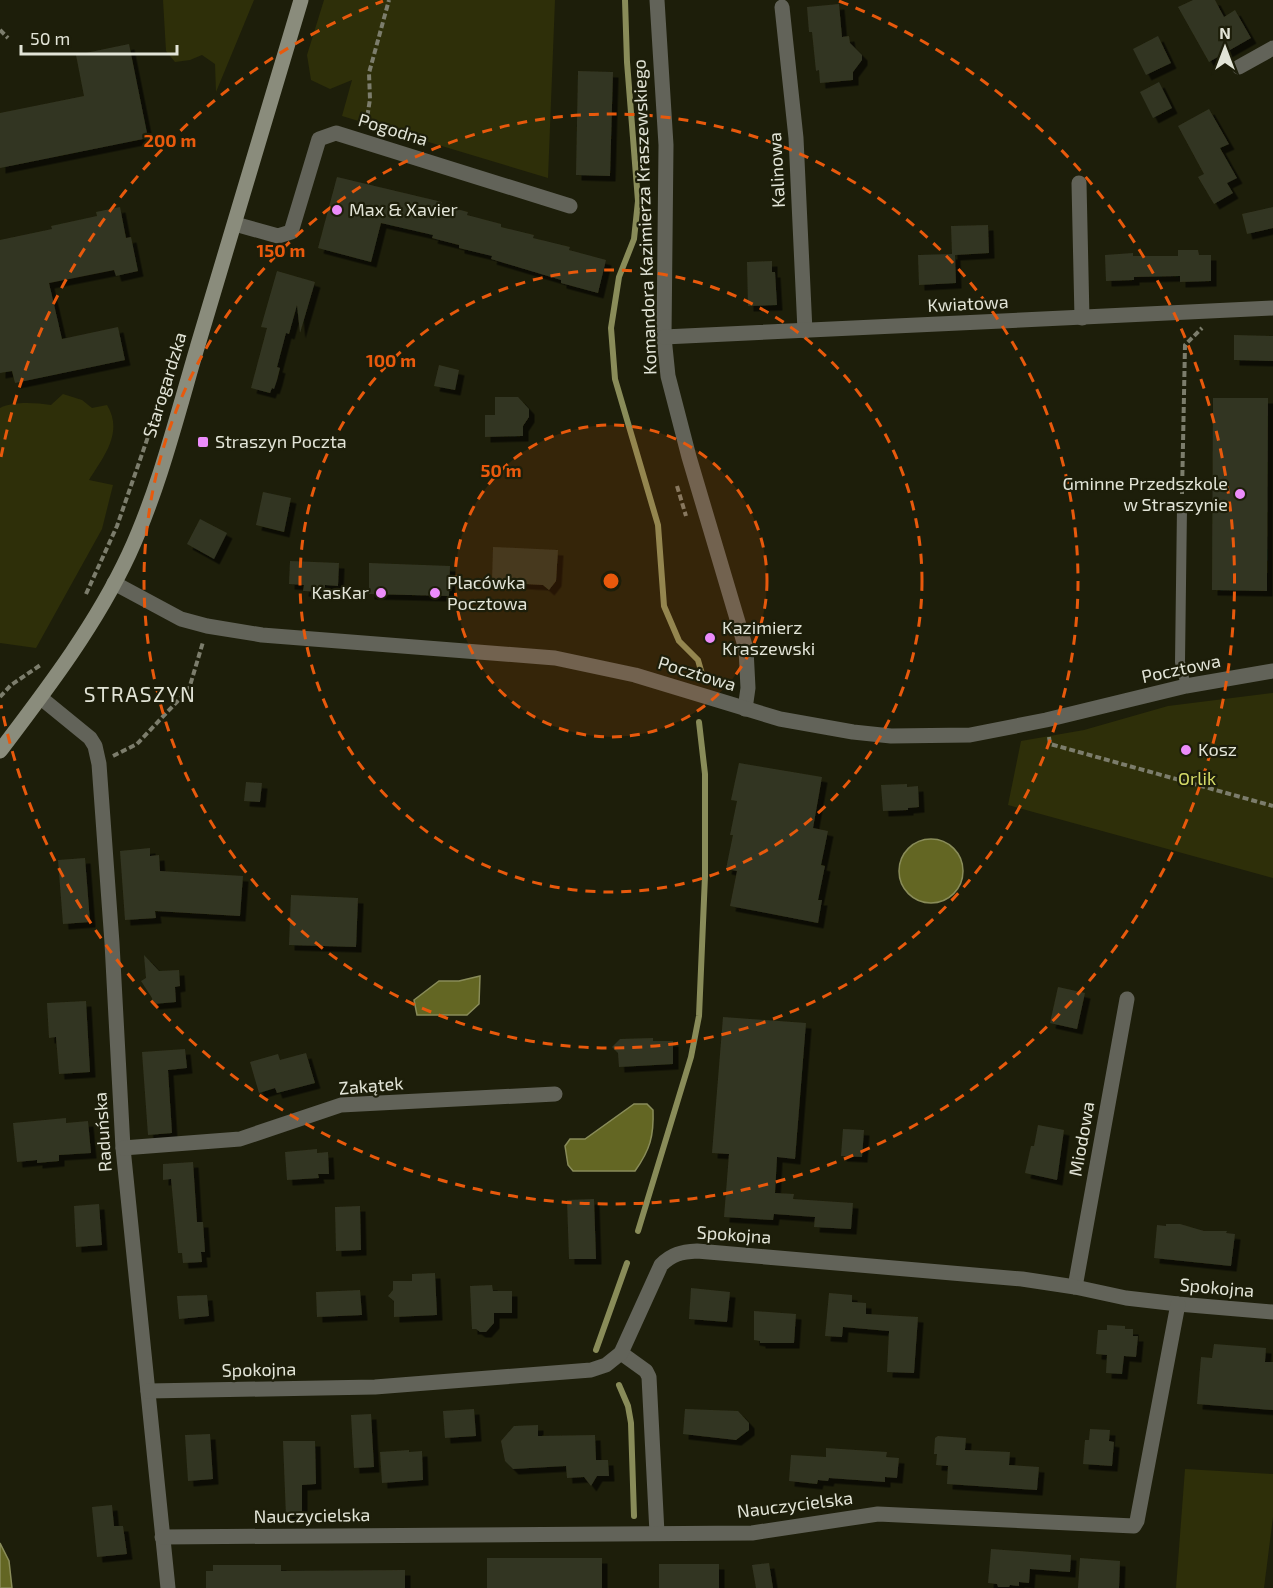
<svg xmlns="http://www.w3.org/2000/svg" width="1273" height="1588" font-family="'Exo 2',sans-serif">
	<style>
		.green { fill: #2e2f09 }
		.water { fill: #636623; stroke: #898c59; stroke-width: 1.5 }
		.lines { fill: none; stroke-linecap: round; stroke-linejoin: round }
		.stream { stroke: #898c59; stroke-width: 6 }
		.building { fill: #333521; filter: url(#shadow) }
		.path { stroke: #7c7d6c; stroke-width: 4; stroke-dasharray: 6 3; stroke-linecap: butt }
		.service { stroke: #626359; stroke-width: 10 }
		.minor { stroke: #626359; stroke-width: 15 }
		.secondary { stroke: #8a8c7c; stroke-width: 15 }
		.ring { fill: none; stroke: #e8590c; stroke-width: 3; stroke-dasharray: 10 8 }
		.poi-dot { fill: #ec8cfb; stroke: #1d1e0a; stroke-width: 2 }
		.labels { text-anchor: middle; stroke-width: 4.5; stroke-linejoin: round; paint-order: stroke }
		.street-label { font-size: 18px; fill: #e2e4d7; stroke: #1d1e0a }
		.poi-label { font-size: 18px; fill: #e2e4d7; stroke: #1d1e0a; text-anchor: start }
		.park-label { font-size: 18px; fill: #d5db67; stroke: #1d1e0a }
		.quarter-label { font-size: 21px; letter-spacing: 1.5px; fill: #e2e4d7; stroke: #1d1e0a }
		.centre { fill: #e8590c; stroke: #1d1e0a; stroke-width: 3 }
		.ring-label { font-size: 18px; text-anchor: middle; font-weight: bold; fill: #e8590c; stroke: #1d1e0a; stroke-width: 4.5; stroke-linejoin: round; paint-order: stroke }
	</style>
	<defs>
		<filter id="shadow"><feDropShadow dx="5.5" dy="5.5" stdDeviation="0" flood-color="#0009"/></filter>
	</defs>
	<rect width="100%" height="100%" fill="#1d1e0a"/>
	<g class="green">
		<path d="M 163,0 L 254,0 L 216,92 L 215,64 L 202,55 L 190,60 L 175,62 L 166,51 Z"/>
		<path d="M 324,0 L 555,0 L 548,178 L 342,116 L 352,80 L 330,89 L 311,80 L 307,55 Z"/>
		<path d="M 63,394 L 82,400 L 92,408 L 107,405 C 124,433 103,457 89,480 L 113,485 L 102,529 L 36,648 L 0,643 L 0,408 C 15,401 35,403 51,405 Z"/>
		<path d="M 1273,693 L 1273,878 L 1008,805 L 1021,741 L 1084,730 L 1168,706 Z"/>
		<path d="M 1185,1469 L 1273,1474 L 1273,1517 L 1264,1588 L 1176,1588 Z"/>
	</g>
	<g class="water">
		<circle cx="931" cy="871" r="32"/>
		<path d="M 480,976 L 479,1004 L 467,1015 L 417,1015 L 414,1000 L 439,981 L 459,981 Z"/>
		<path d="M 634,1104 L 647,1104 L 653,1110 C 654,1136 650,1150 635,1171 L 573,1171 L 568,1165 L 565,1146 L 570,1139 L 585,1139 Z"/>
		<path d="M 0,1543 L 9,1561 L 12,1588 L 0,1588 Z"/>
	</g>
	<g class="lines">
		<g class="stream">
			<path d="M 625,0 L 627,62 L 638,201 L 634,239 L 619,277 L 611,328 L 615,379 L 658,525 L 664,606 L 679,641 L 698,660 L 702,674"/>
			<path d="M 638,1231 L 691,1057 L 699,1016 L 705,876 L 705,774 L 699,722"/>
			<path d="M 596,1350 L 627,1263"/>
			<path d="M 619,1385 L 628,1406 L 631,1423 L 634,1516"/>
		</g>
	</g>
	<g class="building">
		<path d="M 1193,0 L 1215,0 L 1224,17 L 1235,10 L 1251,38 L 1209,62 L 1178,7 Z"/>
		<path d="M 839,4 L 842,37 L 849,36 L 850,43 L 862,55 L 862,60 L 853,72 L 853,80 L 820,83 L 819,70 L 816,71 L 812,32 L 809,32 L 807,7 Z"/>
		<path d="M 1158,36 L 1171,63 L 1146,75 L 1133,49 Z"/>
		<path d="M 129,44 L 148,138 L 0,168 L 0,113 L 84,96 L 76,55 Z"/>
		<path d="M 578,71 L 613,72 L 610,176 L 576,175 Z"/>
		<path d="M 1159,82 L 1172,108 L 1153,118 L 1140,92 Z"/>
		<path d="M 1209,109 L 1229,144 L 1220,148 L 1237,178 L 1227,183 L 1233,193 L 1214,204 L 1198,177 L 1204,174 L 1178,126 Z"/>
		<path d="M 337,177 L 442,202 L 441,205 L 468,212 L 467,215 L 501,224 L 501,227 L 534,235 L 533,238 L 570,247 L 569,250 L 606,260 L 598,293 L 561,283 L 561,280 L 491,259 L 492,256 L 459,248 L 459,245 L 432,238 L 433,235 L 381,223 L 371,262 L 318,248 Z"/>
		<path d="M 120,207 L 126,238 L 131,237 L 138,271 L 116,276 L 114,270 L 49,283 L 62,339 L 118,327 L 125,360 L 15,383 L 12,371 L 0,373 L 0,240 L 52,229 L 51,226 L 97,216 L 96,212 Z"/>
		<path d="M 1273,207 L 1273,228 L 1247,234 L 1242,214 Z"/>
		<path d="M 988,225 L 989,253 L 955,255 L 956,283 L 919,285 L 918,255 L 952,254 L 951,226 Z"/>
		<path d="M 1178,250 L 1198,250 L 1199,255 L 1211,255 L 1211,281 L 1180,282 L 1180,276 L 1134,277 L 1134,280 L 1106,281 L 1105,255 L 1133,253 L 1133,256 L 1178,256 Z"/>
		<path d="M 772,261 L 772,272 L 775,272 L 777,305 L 748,306 L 747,262 Z"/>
		<path d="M 277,271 L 315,282 L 300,333 L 297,305 L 289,334 L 286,333 L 277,367 L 280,368 L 277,380 L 274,389 L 272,388 L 270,393 L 251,388 L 267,328 L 261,327 Z"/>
		<path d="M 1234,335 L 1273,336 L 1273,361 L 1234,360 Z"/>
		<path d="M 439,365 L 459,370 L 455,390 L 434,386 Z"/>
		<path d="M 495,397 L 518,397 L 529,409 L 529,417 L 523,426 L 523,436 L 485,437 L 485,415 L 495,415 Z"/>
		<path d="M 1213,398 L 1268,398 L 1267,591 L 1212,590 Z"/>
		<path d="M 263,492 L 291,498 L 284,532 L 256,525 Z"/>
		<path d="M 200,519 L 227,533 L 214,559 L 187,544 Z"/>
		<path d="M 493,547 L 558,550 L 556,581 L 549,590 L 543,585 L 492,582 Z"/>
		<path d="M 290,561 L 339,563 L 338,586 L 325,585 L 324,592 L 303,591 L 304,585 L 289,584 Z"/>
		<path d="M 369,563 L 450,566 L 449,596 L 369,594 Z"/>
		<path d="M 739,763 L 822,777 L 813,828 L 828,831 L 821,865 L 825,866 L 818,900 L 822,900 L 818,923 L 730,906 L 737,871 L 726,869 L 733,835 L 730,835 L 737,801 L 731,800 Z"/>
		<path d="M 246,782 L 262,783 L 260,802 L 244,801 Z"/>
		<path d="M 907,784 L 907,787 L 918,786 L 919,807 L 908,808 L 908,810 L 883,811 L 881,785 Z"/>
		<path d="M 150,848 L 150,856 L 159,855 L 160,871 L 243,876 L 240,916 L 155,911 L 156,918 L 125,920 L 120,851 Z"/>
		<path d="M 85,858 L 90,922 L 63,924 L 58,860 Z"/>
		<path d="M 291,895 L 358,898 L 356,947 L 289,945 Z"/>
		<path d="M 144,955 L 159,971 L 179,970 L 180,986 L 175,987 L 176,1002 L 153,1004 L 152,998 L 141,981 L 146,978 Z"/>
		<path d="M 1058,987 L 1085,993 L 1077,1029 L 1050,1023 Z"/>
		<path d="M 86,1001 L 90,1072 L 59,1074 L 56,1037 L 49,1038 L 47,1003 Z"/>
		<path d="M 723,1017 L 806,1023 L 795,1159 L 777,1157 L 775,1193 L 794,1194 L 793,1199 L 853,1203 L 851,1229 L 814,1227 L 815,1217 L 774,1214 L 773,1220 L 724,1217 L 729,1154 L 712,1153 Z"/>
		<path d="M 653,1038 L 653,1041 L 673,1041 L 673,1064 L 619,1067 L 618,1053 L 612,1047 L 620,1039 Z"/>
		<path d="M 185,1049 L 187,1068 L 168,1070 L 172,1133 L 148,1135 L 142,1052 Z"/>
		<path d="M 306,1053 L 315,1083 L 277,1093 L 275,1088 L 259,1093 L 250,1062 L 278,1054 L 280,1060 Z"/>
		<path d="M 66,1118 L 66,1123 L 88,1121 L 91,1153 L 59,1155 L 59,1161 L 37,1163 L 37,1160 L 17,1162 L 13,1123 Z"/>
		<path d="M 1038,1125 L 1064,1130 L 1057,1180 L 1025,1173 L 1031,1146 L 1034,1146 Z"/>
		<path d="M 843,1129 L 864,1130 L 862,1157 L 841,1156 Z"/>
		<path d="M 317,1149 L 317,1153 L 328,1152 L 329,1174 L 318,1174 L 319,1178 L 287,1180 L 285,1152 Z"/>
		<path d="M 193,1162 L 197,1222 L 203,1222 L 205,1252 L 201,1252 L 202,1262 L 183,1263 L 182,1253 L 178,1253 L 171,1179 L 163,1180 L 163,1164 Z"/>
		<path d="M 594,1199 L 596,1259 L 569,1259 L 567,1200 Z"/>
		<path d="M 99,1204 L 102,1245 L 76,1247 L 74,1206 Z"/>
		<path d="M 360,1206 L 361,1250 L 336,1251 L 335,1207 Z"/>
		<path d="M 1166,1224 L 1180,1224 L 1204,1231 L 1227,1231 L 1226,1233 L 1235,1234 L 1231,1266 L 1154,1258 L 1157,1225 L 1166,1226 Z"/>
		<path d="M 435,1273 L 437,1315 L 394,1317 L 394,1301 L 388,1296 L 393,1290 L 393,1281 L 412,1281 L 412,1274 Z"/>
		<path d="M 492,1285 L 493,1291 L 512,1291 L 512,1313 L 494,1313 L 494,1323 L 486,1332 L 480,1332 L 476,1329 L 472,1329 L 470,1286 Z"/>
		<path d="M 691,1288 L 730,1292 L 727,1322 L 689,1319 Z"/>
		<path d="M 360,1290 L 362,1315 L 317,1317 L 316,1292 Z"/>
		<path d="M 829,1293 L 852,1295 L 852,1302 L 866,1303 L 866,1314 L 918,1317 L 914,1373 L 887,1372 L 889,1331 L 843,1327 L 842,1337 L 825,1336 Z"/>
		<path d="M 207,1295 L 209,1316 L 179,1319 L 177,1296 Z"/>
		<path d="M 754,1311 L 796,1314 L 794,1343 L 760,1343 L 760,1341 L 754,1340 Z"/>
		<path d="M 1107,1325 L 1125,1326 L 1125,1329 L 1133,1329 L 1133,1336 L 1138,1336 L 1136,1357 L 1124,1356 L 1122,1374 L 1106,1373 L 1107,1355 L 1096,1354 L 1098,1330 L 1107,1330 Z"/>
		<path d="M 1214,1344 L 1266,1348 L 1265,1362 L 1273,1362 L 1273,1410 L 1197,1404 L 1201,1357 L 1212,1358 Z"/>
		<path d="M 474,1409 L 476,1436 L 445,1438 L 443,1411 Z"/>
		<path d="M 685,1409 L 738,1411 L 749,1423 L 749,1430 L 736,1440 L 683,1434 Z"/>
		<path d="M 371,1414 L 374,1467 L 354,1468 L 351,1415 Z"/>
		<path d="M 538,1425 L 538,1436 L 595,1435 L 596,1460 L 608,1460 L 609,1476 L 597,1476 L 591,1486 L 584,1477 L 567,1478 L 566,1466 L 513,1469 L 505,1461 L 501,1441 L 514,1426 Z"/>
		<path d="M 1090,1429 L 1110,1430 L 1109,1441 L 1114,1442 L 1112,1466 L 1083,1464 L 1085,1440 L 1089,1440 Z"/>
		<path d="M 210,1434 L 213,1479 L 188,1481 L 185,1435 Z"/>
		<path d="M 938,1436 L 966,1438 L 965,1450 L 1010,1452 L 1009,1465 L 1039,1467 L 1037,1490 L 947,1484 L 948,1466 L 936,1465 L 937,1454 L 934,1454 L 935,1438 Z"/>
		<path d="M 283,1441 L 315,1441 L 316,1484 L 302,1485 L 302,1517 L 286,1517 Z"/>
		<path d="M 826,1448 L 887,1452 L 886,1457 L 899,1458 L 897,1478 L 885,1477 L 885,1482 L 829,1478 L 828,1481 L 818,1480 L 817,1484 L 789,1481 L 791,1455 L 826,1457 Z"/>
		<path d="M 409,1450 L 409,1452 L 422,1451 L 423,1480 L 382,1483 L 380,1452 Z"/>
		<path d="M 112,1505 L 114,1526 L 123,1526 L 127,1554 L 97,1557 L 92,1507 Z"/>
		<path d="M 991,1549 L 1071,1555 L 1070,1572 L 1030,1569 L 1029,1583 L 1019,1582 L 1019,1586 L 1010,1585 L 1009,1587 L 998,1587 L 997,1584 L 988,1583 Z"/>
		<rect x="487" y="1558" width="115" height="30"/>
		<path d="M 1080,1558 L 1120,1561 L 1119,1588 L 1078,1588 Z"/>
		<path d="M 769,1563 L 773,1588 L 756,1588 L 752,1565 Z"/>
		<rect x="659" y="1564" width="60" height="24"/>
		<path d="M 213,1565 L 281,1565 L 281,1571 L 405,1570 L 405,1588 L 206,1588 L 206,1571 L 213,1571 Z"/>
	</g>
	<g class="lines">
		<g class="path">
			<path d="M 0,30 L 8,38"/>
			<path d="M 366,125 L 370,99 L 369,73 L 389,0"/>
			<path d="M 677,486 L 686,516"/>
			<path d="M 1182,494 L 1185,345 L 1202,328"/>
			<path d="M 86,594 L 117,526 L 166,385"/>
			<path d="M 0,697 L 11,685 L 42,664"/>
			<path d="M 1049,737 L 1050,744 L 1273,806"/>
			<path d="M 113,756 L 137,744 L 189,689 L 203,642"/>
		</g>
		<path class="service" d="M 1182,507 L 1180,662 L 1186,686"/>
		<g class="minor">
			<path d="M 657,0 L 666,145 L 664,337 L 668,376 L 689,457 L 746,649 L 748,688 L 745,709"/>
			<path d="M 782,7 L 796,138 L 805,331"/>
			<path d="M 1239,67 L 1273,48"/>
			<path d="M 1079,183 L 1082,318"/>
			<path d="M 235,224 L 278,236 L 291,232 L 319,139 L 336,133 L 570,206"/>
			<path d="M 664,337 L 1273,308"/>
			<path d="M 114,583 L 181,619 L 207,626 L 262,635 L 555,658 L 635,675 L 780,719 L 853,732 L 891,736 L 970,735 L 1046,720 L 1186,686 L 1273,671"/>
			<path d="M 41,698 L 90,738 L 95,746 L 99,764 L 112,943 L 123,1148 L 168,1588"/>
			<path d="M 123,1148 L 240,1139 L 341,1105 L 555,1094"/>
			<path d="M 1075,1287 L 1127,999"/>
			<path d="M 621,1353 L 646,1371 L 649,1377 L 657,1533"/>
			<path d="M 148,1391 L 375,1387 L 591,1370 L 606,1365 L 621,1353 L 661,1265 C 672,1254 681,1252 697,1251 L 1022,1279 L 1075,1287 L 1126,1298 L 1178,1304 L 1273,1312"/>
			<path d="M 162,1537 L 752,1533 L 878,1514 L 1134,1526 L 1137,1521 L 1178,1304"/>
		</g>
		<path class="secondary" d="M 0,751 C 47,689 96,625 129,554 C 159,489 177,416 197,348 C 232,232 267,116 301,0"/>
	</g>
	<circle cx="611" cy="581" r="156" fill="#e8590c" fill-opacity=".12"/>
	<g class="ring">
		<circle cx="611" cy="581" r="156"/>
		<circle cx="611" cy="581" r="311"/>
		<circle cx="611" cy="581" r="467"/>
		<path d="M1 457A623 623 0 0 1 383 1M839 1A623 623 0 1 1 1 705"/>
	</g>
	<g class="poi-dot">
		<circle cx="337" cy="210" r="6"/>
		<rect x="197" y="436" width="12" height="12" rx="3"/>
		<circle cx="1240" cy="494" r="6"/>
		<circle cx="381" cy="593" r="6"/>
		<circle cx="435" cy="593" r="6"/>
		<circle cx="710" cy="638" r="6"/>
		<circle cx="1186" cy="750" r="6"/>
	</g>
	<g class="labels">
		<g class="street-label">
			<text transform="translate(393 130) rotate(17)" y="6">Pogodna</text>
			<text transform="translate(777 170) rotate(-93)" y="6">Kalinowa</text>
			<text transform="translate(645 217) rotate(-92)" y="6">Komandora Kazimierza Kraszewskiego</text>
			<text transform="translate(968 304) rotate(-3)" y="6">Kwiatowa</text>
			<text transform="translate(165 385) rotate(-73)" y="6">Starogardzka</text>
			<text transform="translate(1181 669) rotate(-12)" y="6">Pocztowa</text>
			<text transform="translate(697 674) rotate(17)" y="6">Pocztowa</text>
			<text transform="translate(371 1086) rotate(-5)" y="6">Zakątek</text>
			<text transform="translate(103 1132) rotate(-94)" y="6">Raduńska</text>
			<text transform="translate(1082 1139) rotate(-80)" y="6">Miodowa</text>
			<text transform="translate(734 1235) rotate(4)" y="6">Spokojna</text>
			<text transform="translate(1217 1288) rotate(5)" y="6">Spokojna</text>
			<text transform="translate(259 1370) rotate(-1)" y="6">Spokojna</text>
			<text transform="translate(795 1505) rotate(-7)" y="6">Nauczycielska</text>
			<text transform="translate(312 1516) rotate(-1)" y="6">Nauczycielska</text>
		</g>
		<g class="poi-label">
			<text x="349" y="216">Max &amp; Xavier</text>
			<text x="215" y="448">Straszyn Poczta</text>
			<text x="1228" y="490" text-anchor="end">Gminne Przedszkole<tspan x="1228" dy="21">w Straszynie</tspan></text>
			<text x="447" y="589">Placówka<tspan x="447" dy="21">Pocztowa</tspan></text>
			<text x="369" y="599" text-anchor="end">KasKar</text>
			<text x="722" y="634">Kazimierz<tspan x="722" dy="21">Kraszewski</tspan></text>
			<text x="1198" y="756">Kosz</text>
		</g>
		<g class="park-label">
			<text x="1197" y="785">Orlik</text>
		</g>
		<g class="quarter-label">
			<text x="140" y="702">STRASZYN</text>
		</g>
	</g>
	<circle cx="611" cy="581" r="9" class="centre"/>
	<g class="ring-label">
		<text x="170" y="147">200 m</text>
		<text x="281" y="257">150 m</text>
		<text x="391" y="367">100 m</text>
		<text x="501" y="477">50 m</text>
	</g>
	<g transform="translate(1225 48)" stroke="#1d1e0a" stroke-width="4.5" paint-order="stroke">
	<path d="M0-4.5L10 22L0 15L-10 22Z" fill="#e2e4d7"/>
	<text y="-9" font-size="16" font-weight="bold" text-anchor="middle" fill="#e2e4d7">N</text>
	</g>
	<path d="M21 45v9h156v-9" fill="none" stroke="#e2e4d7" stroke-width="3"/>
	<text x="30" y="45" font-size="18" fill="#e2e4d7" stroke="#1d1e0a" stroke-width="4.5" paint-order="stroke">50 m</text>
</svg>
